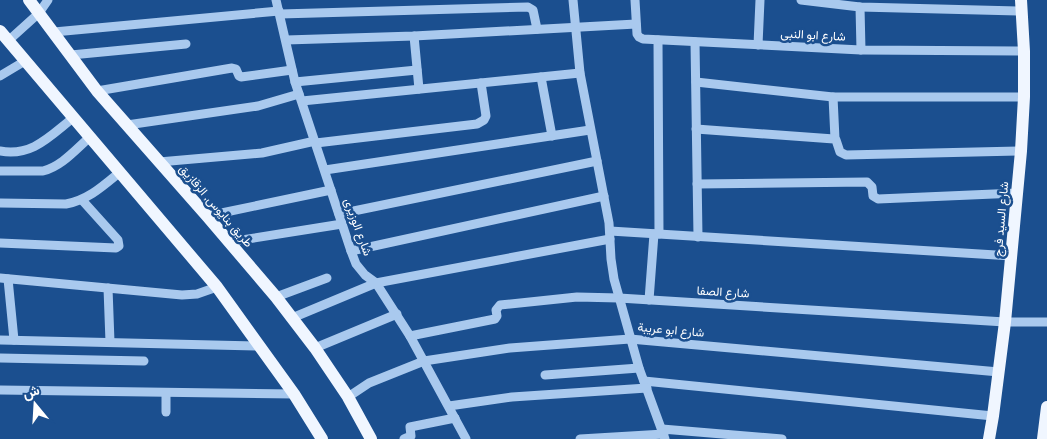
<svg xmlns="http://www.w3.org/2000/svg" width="1047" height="439" font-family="'Nunito Sans',Vazirmatn,sans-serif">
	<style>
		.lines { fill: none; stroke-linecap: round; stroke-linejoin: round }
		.minor { stroke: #a9c9ee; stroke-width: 9 }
		.major { stroke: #f0f6ff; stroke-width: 12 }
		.labels { text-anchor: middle; stroke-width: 5; stroke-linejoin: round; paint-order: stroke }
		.street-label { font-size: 12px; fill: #fff; stroke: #1b4f8f }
	</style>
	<rect width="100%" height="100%" fill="#1b4f8f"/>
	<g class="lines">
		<g class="minor">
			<path d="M 276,0 L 295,82 L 351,251 L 356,264 L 365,275 L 376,283 L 410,336 L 466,439"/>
			<path d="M 573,0 L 580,73 L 609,223 L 611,259 L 614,279 L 639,368 L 665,439"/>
			<path d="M 635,0 L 637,34 L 639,37 L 643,39 L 861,50 L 1024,51"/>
			<path d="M 801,0 L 860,7 L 1022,11"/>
			<path d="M 860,7 L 861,50"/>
			<path d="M 280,14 L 528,7 L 533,10 L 537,29"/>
			<path d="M 54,32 L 279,11"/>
			<path d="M 414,36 L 419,89"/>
			<path d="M 286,40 L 414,36 L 636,24"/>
			<path d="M 658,40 L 659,234"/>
			<path d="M 8,41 L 39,13 L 48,0"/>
			<path d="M 695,42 L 698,237"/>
			<path d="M 758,45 L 760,0"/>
			<path d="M 71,55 L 186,44"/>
			<path d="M 0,76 L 25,61"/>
			<path d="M 541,77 L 552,136"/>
			<path d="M 295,82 L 417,70"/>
			<path d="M 696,82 L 833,97 L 1024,97"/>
			<path d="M 97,91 L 232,68 L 236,69 L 239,76 L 241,77 L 292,70"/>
			<path d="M 833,97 L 835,139"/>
			<path d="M 302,101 L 580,73"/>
			<path d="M 127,125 L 258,106 L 299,94"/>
			<path d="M 696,129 L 834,139 L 836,140 L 840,152 L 846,155 L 1021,151"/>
			<path d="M 316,143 L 477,124 L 484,120 L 486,116 L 481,83"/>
			<path d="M 0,151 C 32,157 50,136 73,118"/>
			<path d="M 159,162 L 262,153 L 315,141"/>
			<path d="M 325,170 L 590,130"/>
			<path d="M 0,171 L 43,171 C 62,166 75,150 90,137"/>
			<path d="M 697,184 L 867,182 L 872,187 L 873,196 L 878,199 L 1017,193"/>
			<path d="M 0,203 L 66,204 C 88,200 103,186 120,172"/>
			<path d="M 339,214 L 597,161"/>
			<path d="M 207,216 L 331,190"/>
			<path d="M 610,231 L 1012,256"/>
			<path d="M 229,242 L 342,224"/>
			<path d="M 0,243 L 116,248 L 119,246 L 118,240 L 82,200"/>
			<path d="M 351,251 L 604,196"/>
			<path d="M 0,278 L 182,295 L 197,294 L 217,287"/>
			<path d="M 8,279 L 14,340"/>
			<path d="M 108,288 L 110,342"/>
			<path d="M 276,297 L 327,278"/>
			<path d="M 649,300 L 654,234"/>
			<path d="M 292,318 L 376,283 L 610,239"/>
			<path d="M 410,336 L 495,319 L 497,316 L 496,310 L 500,305 L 577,297 L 619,298 L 1005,322 L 1047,322"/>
			<path d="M 0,340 L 260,346"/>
			<path d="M 315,348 L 397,314"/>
			<path d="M 0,358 L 144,361"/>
			<path d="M 545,375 L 639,368"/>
			<path d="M 644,381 L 993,416"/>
			<path d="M 0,390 L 294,394"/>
			<path d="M 166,393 L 166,412"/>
			<path d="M 348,397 L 369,383 L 424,361 L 510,348 L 630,339 L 999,372"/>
			<path d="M 449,406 L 512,397 L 647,388"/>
			<path d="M 662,429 L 782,439"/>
			<path d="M 404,439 L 411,436 L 410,427 L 455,418"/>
			<path d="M 580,439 L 664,434"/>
		</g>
		<g class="major">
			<path d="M 29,0 L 97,91 L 207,216 L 276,297 L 315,348 L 348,397 L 371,439"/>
			<path d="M 0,31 L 217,287 L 294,394 L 322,439"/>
			<path d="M 989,439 L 993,416 L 1005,322 L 1021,151 L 1024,97 L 1024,51 L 1021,0"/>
			<path d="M 1043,439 L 1047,407"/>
		</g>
	</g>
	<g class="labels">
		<g class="street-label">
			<text transform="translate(813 35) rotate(3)" y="4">شارع ابو النبى</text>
			<text transform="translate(216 206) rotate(49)" y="4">طريق بنايوس, الزقازيق</text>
			<text transform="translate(1001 219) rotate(-85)" y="4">شارع السيد فرج</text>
			<text transform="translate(358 227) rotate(70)" y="4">شارع الوزيرى</text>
			<text transform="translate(723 292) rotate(3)" y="4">شارع الصفا</text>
			<text transform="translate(671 330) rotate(5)" y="4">شارع ابو عريبة</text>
		</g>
	</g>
	<g transform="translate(35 404) rotate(342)" stroke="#1b4f8f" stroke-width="4" paint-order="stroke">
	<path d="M0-4L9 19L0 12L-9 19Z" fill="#ffffff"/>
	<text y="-8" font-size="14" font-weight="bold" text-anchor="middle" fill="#ffffff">ش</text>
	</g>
</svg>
